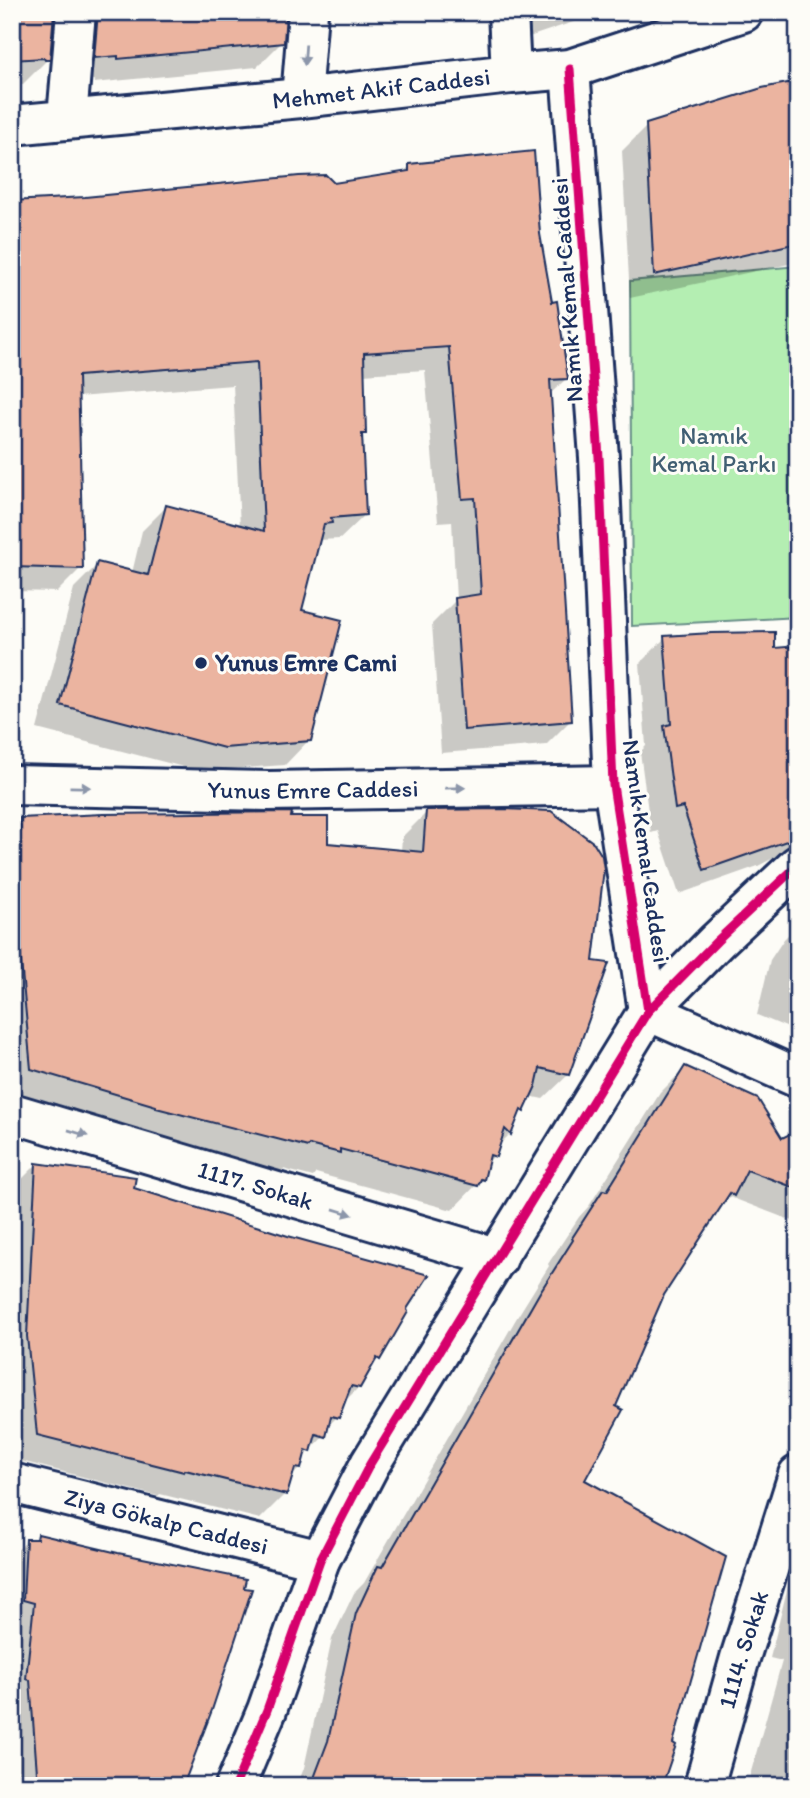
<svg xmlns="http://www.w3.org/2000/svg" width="810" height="1798" font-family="Itim,sans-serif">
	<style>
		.green { fill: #b4eeb2; stroke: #688e88; stroke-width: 2 }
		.shadow { fill: #0003 }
		.building { fill: #ebb4a0; stroke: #1b2f5e; stroke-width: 2 }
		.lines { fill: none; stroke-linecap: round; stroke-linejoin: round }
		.minor-casing { stroke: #1b2f5e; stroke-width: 44 }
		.secondary-casing { stroke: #1b2f5e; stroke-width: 44 }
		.minor { stroke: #fdfcf7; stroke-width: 38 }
		.secondary { stroke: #fdfcf7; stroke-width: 38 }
		.cycleway-casing { stroke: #fdfcf7; stroke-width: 13 }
		.cycleway { stroke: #d6006c; stroke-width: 9 }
		.oneway { fill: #8c96aa }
		.poi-dot { fill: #1b2f5e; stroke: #fdfcf7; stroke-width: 2.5 }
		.labels { text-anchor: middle; stroke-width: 6; stroke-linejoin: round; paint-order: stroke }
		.street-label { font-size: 24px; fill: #1b2f5e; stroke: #fdfcf7 }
		.park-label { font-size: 24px; fill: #415f73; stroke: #fdfcf7 }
		.poi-label { font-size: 24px; font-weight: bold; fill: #1b2f5e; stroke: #fdfcf7; text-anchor: start }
	</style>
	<rect width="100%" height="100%" fill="#fdfcf7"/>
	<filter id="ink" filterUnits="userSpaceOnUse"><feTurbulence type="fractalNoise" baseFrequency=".0143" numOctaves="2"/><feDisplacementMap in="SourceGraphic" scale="14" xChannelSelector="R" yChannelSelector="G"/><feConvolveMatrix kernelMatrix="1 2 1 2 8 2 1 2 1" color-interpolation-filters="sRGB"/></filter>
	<g filter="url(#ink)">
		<path class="green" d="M 798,266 L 798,617 L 632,626 L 630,281 Z"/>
		<g class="shadow">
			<path d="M 12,12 L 284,12 L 282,42 L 257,67 L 94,83 L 94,80 L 70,82 L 64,19 L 52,14 L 48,59 L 23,84 L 20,84 L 19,82 L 12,83 Z"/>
			<path d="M 516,12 L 605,12 L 587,16 L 585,18 L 517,41 Z"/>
			<path d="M 798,79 L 798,262 L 630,298 L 622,151 L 647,126 Z"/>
			<path d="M 410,166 L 538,234 L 566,379 L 549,395 L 570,721 L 546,745 L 441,753 L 432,624 L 456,600 L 452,521 L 438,522 L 425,370 L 363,374 L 364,434 L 360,438 L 365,515 L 340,539 L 318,540 L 299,611 L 309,740 L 285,765 L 199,771 L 37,729 L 74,588 L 98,564 L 132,573 L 142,531 L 166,507 L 240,527 L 233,385 L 77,397 L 81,568 L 57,592 L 12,591 L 12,203 L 334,184 L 401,174 Z"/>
			<path d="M 665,638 L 774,650 L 798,648 L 798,838 L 783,853 L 758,866 L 679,894 L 658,831 L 651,833 L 640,752 L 646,746 L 640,663 Z"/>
			<path d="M 427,812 L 568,1075 L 543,1099 L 529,1096 L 522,1111 L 517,1117 L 510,1134 L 498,1146 L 494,1156 L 486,1164 L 482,1179 L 452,1210 L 316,1173 L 313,1177 L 283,1169 L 282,1171 L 132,1132 L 12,1095 L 12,829 L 21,820 L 289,818 L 326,845 L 401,851 L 402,837 Z"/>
			<path d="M 798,925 L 798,1032 L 757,1015 L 770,960 L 784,939 Z"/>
			<path d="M 685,1068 L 782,1140 L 798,1134 L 798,1223 L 730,1197 L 715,1212 L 662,1294 L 582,1480 L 660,1786 L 297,1786 L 304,1768 L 332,1639 L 354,1593 L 364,1583 L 516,1319 L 549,1266 L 548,1264 L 579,1217 L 589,1206 L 660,1093 Z"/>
			<path d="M 37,1164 L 132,1189 L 405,1309 L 378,1359 L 371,1366 L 359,1387 L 343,1403 L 337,1417 L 326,1428 L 324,1436 L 302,1459 L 300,1468 L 290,1478 L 285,1494 L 260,1519 L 160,1494 L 158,1496 L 13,1459 L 12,1189 Z"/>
			<path d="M 38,1536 L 181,1786 L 12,1786 L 12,1555 L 27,1541 L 34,1541 Z"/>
			<path d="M 798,1559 L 798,1786 L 747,1786 L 782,1661 L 770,1658 L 790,1578 Z"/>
		</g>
		<g class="building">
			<path d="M 12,12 L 54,12 L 50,60 L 45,60 L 44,58 L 12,60 Z"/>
			<path d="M 98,12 L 286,12 L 284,43 L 118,59 L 118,56 L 94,58 Z"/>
			<path d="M 798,81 L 798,243 L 654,275 L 646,124 L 762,88 Z"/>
			<path d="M 534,151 L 540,234 L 552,302 L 557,301 L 568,379 L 550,380 L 572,721 L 464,730 L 455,598 L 481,594 L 475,498 L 462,499 L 449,347 L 364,353 L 366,434 L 362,434 L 366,515 L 331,518 L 332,523 L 324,524 L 302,610 L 342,620 L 311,741 L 224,748 L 60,705 L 97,562 L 148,575 L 166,505 L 264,531 L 257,362 L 78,376 L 83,569 L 12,567 L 12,201 L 85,197 L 299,176 L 326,175 L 334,183 L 409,171 L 409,164 Z"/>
			<path d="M 775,632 L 775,648 L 798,646 L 798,837 L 704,870 L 683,807 L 675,809 L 664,726 L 671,724 L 664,636 L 712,633 Z"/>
			<path d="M 504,809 L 551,811 L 594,843 L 602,856 L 604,869 L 593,961 L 609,963 L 569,1075 L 540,1068 L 536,1086 L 524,1112 L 521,1110 L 511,1135 L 505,1129 L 496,1157 L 490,1155 L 484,1180 L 481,1179 L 478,1186 L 340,1149 L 340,1153 L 309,1145 L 308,1147 L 156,1108 L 156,1106 L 31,1069 L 20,951 L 20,818 L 103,814 L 292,812 L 291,817 L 328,817 L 328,843 L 423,852 L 426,810 Z"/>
			<path d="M 685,1066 L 758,1099 L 782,1138 L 798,1130 L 798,1189 L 747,1170 L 734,1196 L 730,1193 L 664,1295 L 616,1406 L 623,1410 L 585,1480 L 726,1557 L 673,1743 L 676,1745 L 662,1786 L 311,1786 L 328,1741 L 356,1613 L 378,1566 L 382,1567 L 540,1292 L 573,1240 L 572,1238 L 603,1190 L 607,1191 Z"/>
			<path d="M 36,1163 L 136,1177 L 134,1188 L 288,1236 L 429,1275 L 407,1309 L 408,1312 L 380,1360 L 377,1358 L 360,1388 L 351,1386 L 339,1418 L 331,1416 L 326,1437 L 316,1434 L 311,1452 L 306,1450 L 301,1469 L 295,1468 L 287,1495 L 185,1470 L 184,1472 L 37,1435 L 27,1336 Z"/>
			<path d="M 38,1534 L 118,1553 L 246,1579 L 244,1588 L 252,1589 L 212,1710 L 183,1786 L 38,1786 L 30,1680 L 26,1679 L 34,1603 L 23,1600 L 26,1539 L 37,1539 Z"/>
		</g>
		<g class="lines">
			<defs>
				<g id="minor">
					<path d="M 508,12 L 511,74"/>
					<path d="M 570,69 L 599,457 L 613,785 L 648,1011"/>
					<path d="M 301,98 L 308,12"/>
					<path d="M 67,118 L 76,12"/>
					<path id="s1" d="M 12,785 L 269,791 L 613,785"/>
					<path d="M 648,1011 L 798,1078"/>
					<path id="s2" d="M 12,1113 L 498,1258"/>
					<path id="s3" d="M 12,1483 L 320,1560"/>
					<path d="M 235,1786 L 267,1710 L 320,1560 L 370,1464 L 648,1011 L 717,941 L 798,865"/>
					<path id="s4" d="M 704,1786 L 740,1658 L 798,1475"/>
				</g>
				<g id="secondary">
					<path id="s5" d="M 12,125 L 301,98 L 511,74 L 570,69 L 743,12"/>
				</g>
			</defs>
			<use href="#minor" class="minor-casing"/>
			<use href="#secondary" class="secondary-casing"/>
			<use href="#minor" class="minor"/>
			<use href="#secondary" class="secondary"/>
			<defs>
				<g id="cycleway">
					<path d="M 570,69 L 599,457 L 613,785 L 648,1011"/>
					<path d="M 235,1786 L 267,1710 L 320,1560 L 370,1464 L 648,1011 L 717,941 L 798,865"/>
				</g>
			</defs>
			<use href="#cycleway" class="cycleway-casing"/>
			<use href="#cycleway" class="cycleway"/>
		</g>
		<defs><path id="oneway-solid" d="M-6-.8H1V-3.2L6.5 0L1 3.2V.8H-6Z" transform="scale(1.75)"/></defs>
		<g class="oneway">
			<use href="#oneway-solid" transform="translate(305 55) rotate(94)"/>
			<use href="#oneway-solid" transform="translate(80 787) rotate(1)"/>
			<use href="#oneway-solid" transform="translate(455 788) rotate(-1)"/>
			<use href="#oneway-solid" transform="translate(78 1133) rotate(17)"/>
			<use href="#oneway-solid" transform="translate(343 1212) rotate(17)"/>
		</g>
	</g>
	<circle class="poi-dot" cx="201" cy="663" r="7"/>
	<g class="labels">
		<g class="street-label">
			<text dy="8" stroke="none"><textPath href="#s5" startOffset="371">Mehmet Akif Caddesi</textPath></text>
			<text transform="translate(567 290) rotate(-94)" y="8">Namık Kemal Caddesi</text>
			<text dy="8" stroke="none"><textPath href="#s1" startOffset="301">Yunus Emre Caddesi</textPath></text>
			<text transform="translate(646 851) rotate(82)" y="8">Namık Kemal Caddesi</text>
			<text dy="8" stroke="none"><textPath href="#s2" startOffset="254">1117. Sokak</textPath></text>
			<text dy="8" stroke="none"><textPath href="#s3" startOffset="159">Ziya Gökalp Caddesi</textPath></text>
			<text dy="8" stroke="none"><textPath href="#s4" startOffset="142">1114. Sokak</textPath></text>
		</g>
		<g class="park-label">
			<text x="714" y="444">Namık<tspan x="714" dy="28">Kemal Parkı</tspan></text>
		</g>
		<g class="poi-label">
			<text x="215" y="671">Yunus Emre Cami</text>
		</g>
	</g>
	<rect width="810" height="1798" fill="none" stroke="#fdfcf7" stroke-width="42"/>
	<rect x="21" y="21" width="768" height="1756" fill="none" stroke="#1b2f5e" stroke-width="2.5" filter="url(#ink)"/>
</svg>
